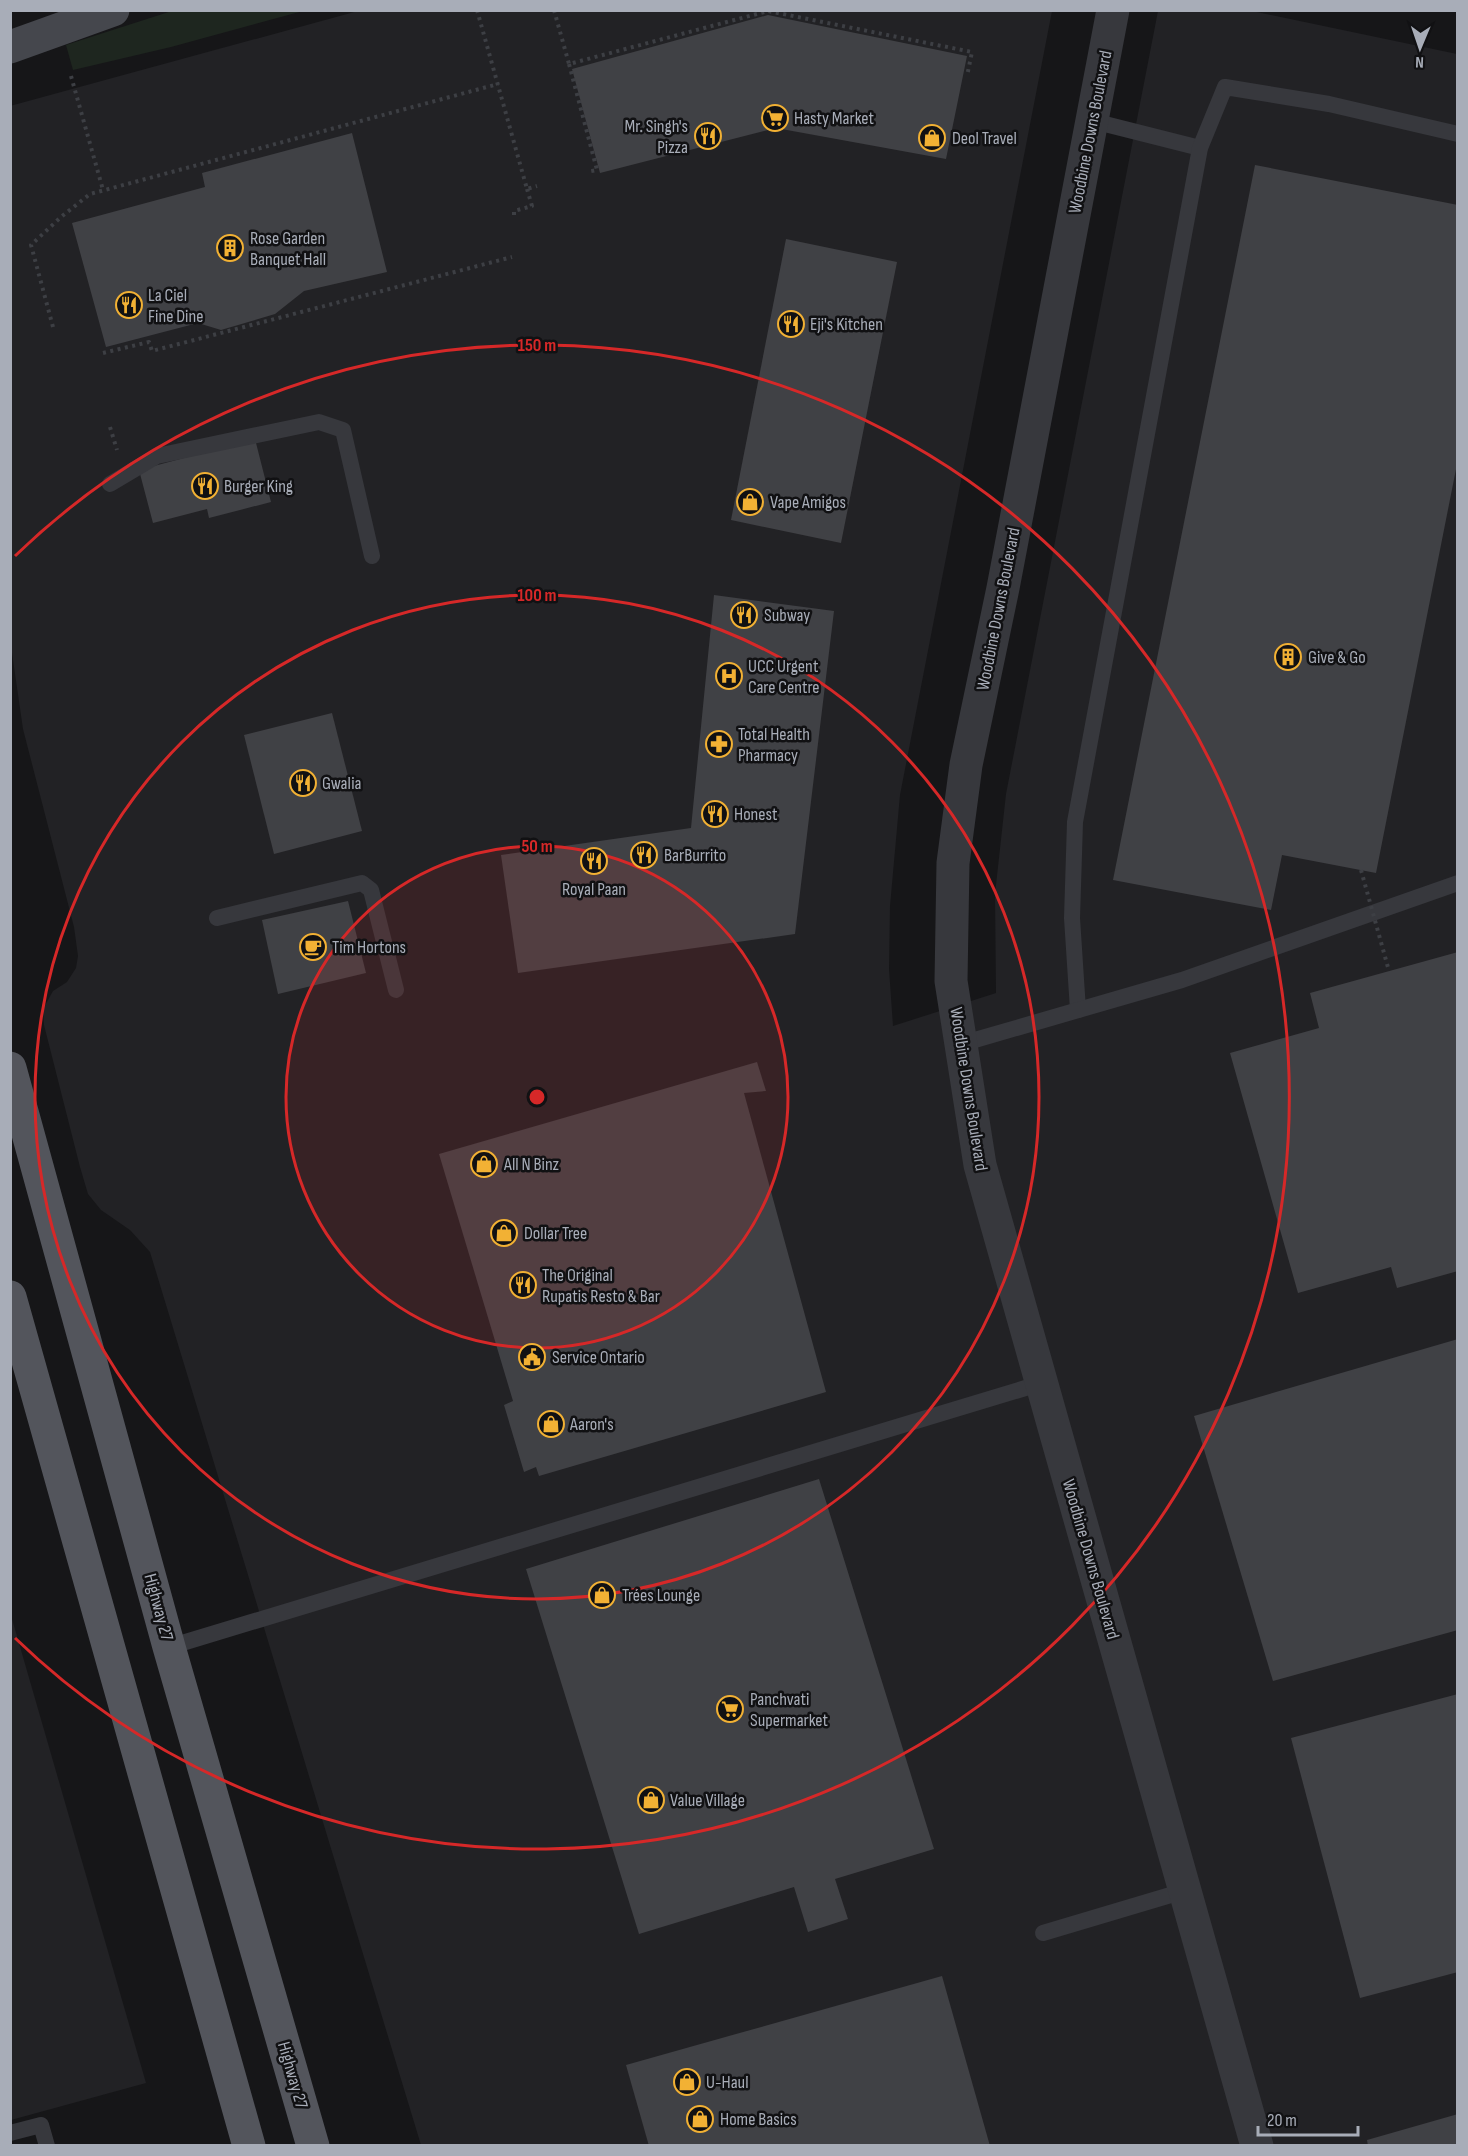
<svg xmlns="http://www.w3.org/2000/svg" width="1468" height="2156" font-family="'Sofia Sans Condensed',sans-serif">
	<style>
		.built { fill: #222225 }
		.green { fill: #1e261f }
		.building { fill: #404145 }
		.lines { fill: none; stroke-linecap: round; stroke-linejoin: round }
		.path { stroke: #3d3f44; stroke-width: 4; stroke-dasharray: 3 4.5; stroke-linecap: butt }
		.lane { stroke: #37383d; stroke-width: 16 }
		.street { stroke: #37383d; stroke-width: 33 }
		.secondary { stroke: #45474d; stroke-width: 33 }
		.primary { stroke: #53555c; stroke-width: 33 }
		.path-bridge { stroke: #3d3f44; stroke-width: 4; stroke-dasharray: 3 4.5; stroke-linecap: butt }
		.ring { fill: none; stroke: #d62828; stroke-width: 3 }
		.labels { text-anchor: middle; stroke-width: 5; stroke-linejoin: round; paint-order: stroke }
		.poi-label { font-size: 18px; fill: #a8adb8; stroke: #111113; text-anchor: start }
		.street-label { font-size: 18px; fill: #a8adb8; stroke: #111113 }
		.centre { fill: #d62828; stroke: #111113; stroke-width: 3 }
		.ring-label { font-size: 18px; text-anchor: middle; font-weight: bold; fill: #d62828; stroke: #111113; stroke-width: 5; stroke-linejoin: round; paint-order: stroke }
	</style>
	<rect width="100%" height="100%" fill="#161618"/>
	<g class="built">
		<path d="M 358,11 L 1052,11 L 900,795 L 890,906 L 889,969 L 893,1026 L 996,993 L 995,894 L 1006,794 L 1158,11 L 1252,11 L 1457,54 L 1457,2145 L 421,2145 L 150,1252 L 130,1230 L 101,1210 L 88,1194 L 80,1167 L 44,1025 L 43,1009 L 53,991 L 67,982 L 76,968 L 78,956 L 74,927 L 23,729 L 11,646 L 10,106 Z"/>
		<path d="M 10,1612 L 146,2083 L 11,2120 L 10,2120 Z"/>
	</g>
	<path class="green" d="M 175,10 L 303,10 L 303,11 L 171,47 L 73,70 L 66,45 Z"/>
	<g class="building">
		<path d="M 768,15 L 967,56 L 946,159 L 776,128 L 600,173 L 572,69 Z"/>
		<path d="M 352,133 L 387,272 L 304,291 L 275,314 L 221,330 L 198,323 L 106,347 L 72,223 L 205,187 L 202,173 Z"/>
		<path d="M 1255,165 L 1458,205 L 1458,459 L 1376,873 L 1282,855 L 1271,910 L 1113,880 Z"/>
		<path d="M 786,239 L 897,262 L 841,543 L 731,520 Z"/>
		<path d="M 255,439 L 271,502 L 209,518 L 207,509 L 153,523 L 139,470 Z"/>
		<path d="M 714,595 L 834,611 L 795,934 L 518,973 L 501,855 L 691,828 Z"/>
		<path d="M 332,713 L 362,831 L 274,854 L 244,735 Z"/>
		<path d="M 348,901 L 366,973 L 278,994 L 262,920 Z"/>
		<path d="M 1458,952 L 1458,1271 L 1397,1288 L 1391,1267 L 1298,1293 L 1230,1053 L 1319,1028 L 1310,993 Z"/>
		<path d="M 757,1062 L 766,1091 L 744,1093 L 826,1392 L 539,1476 L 536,1467 L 524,1472 L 504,1405 L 513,1401 L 439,1154 Z"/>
		<path d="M 1458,1339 L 1458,1630 L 1273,1681 L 1194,1416 Z"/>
		<path d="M 819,1479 L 934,1849 L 835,1879 L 848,1919 L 808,1932 L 794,1887 L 639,1934 L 526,1569 Z"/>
		<path d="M 1458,1694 L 1458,1972 L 1360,1998 L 1291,1738 Z"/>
		<path d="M 942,1976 L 990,2146 L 649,2146 L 626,2065 Z"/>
		<path d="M 1458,2114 L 1458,2146 L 1368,2146 L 1367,2140 Z"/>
	</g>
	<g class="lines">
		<g class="path">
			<path d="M 477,10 L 527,189 L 537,186"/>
			<path d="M 554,10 L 569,64 L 768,11 L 972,52 L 967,76"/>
			<path d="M 569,64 L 597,170 L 587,172"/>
			<path d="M 71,76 L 103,190"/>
			<path d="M 514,215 L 514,211 L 532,206 L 527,189"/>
			<path d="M 53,327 L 31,245 L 61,217 L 90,194 L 498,84"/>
			<path d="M 103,353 L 149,342 L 152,351 L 512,257"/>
			<path d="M 110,427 L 117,450"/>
		</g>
		<g class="lane">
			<path d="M 1093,121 L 1200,148"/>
			<path d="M 110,484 L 157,456 L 319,422 L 343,430 L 372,556"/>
			<path d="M 217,918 L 362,883 L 371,890 L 396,990"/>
			<path d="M 1078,1010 L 1072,918 L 1075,822 L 1200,148 L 1225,87 L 1329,104 L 1458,134"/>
			<path d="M 961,1044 L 1182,980 L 1458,883"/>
			<path d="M 169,1647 L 1042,1383"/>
			<path d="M 1043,1933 L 1184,1891"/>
			<path d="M 10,2133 L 41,2125 L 47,2146"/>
		</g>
		<path class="street" d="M 1113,10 L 1003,588 L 966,765 L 953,863 L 951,981 L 980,1165 L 1257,2146"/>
		<path class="secondary" d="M 10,47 L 113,10"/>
		<g class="primary">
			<path d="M 10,1068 L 169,1647 L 313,2146"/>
			<path d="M 10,1297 L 249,2146"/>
		</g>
		<path class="path-bridge" d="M 1361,870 L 1389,971"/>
	</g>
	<circle cx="537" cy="1097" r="251" fill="#d62828" fill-opacity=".12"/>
	<g class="ring">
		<circle cx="537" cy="1097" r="251"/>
		<circle cx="537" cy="1097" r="502"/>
		<path d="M15 556A752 752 0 1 1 15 1638"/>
	</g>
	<defs>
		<symbol id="supermarket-ring" viewBox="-11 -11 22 22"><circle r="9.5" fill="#111113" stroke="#f2b134" stroke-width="1.5"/><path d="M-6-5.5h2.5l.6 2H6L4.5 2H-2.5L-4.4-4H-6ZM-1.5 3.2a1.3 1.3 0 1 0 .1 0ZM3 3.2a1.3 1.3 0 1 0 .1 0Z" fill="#f2b134"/></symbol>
		<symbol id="restaurant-ring" viewBox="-11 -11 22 22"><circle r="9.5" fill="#111113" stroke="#f2b134" stroke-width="1.5"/><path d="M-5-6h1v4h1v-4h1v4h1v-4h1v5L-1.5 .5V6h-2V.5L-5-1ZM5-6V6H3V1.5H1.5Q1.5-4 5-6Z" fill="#f2b134"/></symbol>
		<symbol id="shop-ring" viewBox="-11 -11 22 22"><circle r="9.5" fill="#111113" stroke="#f2b134" stroke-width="1.5"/><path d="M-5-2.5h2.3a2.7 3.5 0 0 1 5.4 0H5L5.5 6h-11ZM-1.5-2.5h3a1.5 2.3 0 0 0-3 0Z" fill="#f2b134"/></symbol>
		<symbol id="building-ring" viewBox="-11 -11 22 22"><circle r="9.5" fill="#111113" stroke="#f2b134" stroke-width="1.5"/><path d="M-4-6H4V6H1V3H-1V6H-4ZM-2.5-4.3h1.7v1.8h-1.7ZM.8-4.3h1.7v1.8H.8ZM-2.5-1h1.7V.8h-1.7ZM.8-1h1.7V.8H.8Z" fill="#f2b134"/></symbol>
		<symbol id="hospital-ring" viewBox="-11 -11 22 22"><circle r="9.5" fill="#111113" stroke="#f2b134" stroke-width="1.5"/><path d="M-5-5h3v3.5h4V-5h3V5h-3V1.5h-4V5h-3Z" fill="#f2b134"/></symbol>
		<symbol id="pharmacy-ring" viewBox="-11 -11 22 22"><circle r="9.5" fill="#111113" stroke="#f2b134" stroke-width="1.5"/><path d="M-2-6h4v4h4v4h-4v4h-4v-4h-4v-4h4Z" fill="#f2b134"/></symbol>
		<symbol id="cafe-ring" viewBox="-11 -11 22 22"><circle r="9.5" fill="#111113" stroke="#f2b134" stroke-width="1.5"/><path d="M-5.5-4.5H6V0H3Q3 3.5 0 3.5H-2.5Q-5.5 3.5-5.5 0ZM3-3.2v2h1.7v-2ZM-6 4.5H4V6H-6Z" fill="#f2b134"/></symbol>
		<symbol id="civic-ring" viewBox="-11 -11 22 22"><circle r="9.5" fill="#111113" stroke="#f2b134" stroke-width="1.5"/><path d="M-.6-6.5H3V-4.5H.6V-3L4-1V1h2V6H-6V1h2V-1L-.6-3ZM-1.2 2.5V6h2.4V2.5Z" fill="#f2b134"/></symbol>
	</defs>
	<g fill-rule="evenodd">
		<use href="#supermarket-ring" x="760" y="103" width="30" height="30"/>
		<use href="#restaurant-ring" x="693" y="121" width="30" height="30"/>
		<use href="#shop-ring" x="917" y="123" width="30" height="30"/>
		<use href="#building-ring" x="215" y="233" width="30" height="30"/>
		<use href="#restaurant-ring" x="114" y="290" width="30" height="30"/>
		<use href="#restaurant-ring" x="776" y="309" width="30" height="30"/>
		<use href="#restaurant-ring" x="190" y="471" width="30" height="30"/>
		<use href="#shop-ring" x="735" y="487" width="30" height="30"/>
		<use href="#restaurant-ring" x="729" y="600" width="30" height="30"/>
		<use href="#building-ring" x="1273" y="642" width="30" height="30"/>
		<use href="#hospital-ring" x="714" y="661" width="30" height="30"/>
		<use href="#pharmacy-ring" x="704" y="729" width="30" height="30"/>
		<use href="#restaurant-ring" x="288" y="768" width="30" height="30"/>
		<use href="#restaurant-ring" x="700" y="799" width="30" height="30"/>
		<use href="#restaurant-ring" x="629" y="840" width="30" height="30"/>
		<use href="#restaurant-ring" x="579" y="846" width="30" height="30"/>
		<use href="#cafe-ring" x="298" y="932" width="30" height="30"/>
		<use href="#shop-ring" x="469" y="1149" width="30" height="30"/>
		<use href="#shop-ring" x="489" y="1218" width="30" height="30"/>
		<use href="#restaurant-ring" x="508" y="1270" width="30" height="30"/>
		<use href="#civic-ring" x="517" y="1342" width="30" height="30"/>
		<use href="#shop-ring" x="536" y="1409" width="30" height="30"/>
		<use href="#shop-ring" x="587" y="1580" width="30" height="30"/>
		<use href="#supermarket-ring" x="715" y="1694" width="30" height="30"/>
		<use href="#shop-ring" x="636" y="1785" width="30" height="30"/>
		<use href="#shop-ring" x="672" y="2067" width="30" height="30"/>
		<use href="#shop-ring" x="685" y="2104" width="30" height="30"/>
	</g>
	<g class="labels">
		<g class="poi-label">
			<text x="794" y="124">Hasty Market</text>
			<text x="688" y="132" text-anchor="end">Mr. Singh's<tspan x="688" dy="21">Pizza</tspan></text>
			<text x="952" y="144">Deol Travel</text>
			<text x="250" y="244">Rose Garden<tspan x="250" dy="21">Banquet Hall</tspan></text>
			<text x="148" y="301">La Ciel<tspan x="148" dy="21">Fine Dine</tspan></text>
			<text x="810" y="330">Eji's Kitchen</text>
			<text x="224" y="492">Burger King</text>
			<text x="770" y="508">Vape Amigos</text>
			<text x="764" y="621">Subway</text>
			<text x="1308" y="663">Give &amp; Go</text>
			<text x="748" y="672">UCC Urgent<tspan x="748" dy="21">Care Centre</tspan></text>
			<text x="738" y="740">Total Health<tspan x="738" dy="21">Pharmacy</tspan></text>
			<text x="322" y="789">Gwalia</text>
			<text x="734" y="820">Honest</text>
			<text x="664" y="861">BarBurrito</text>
			<text x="594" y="895" text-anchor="middle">Royal Paan</text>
			<text x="332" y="953">Tim Hortons</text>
			<text x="504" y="1170">All N Binz</text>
			<text x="524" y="1239">Dollar Tree</text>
			<text x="542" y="1281">The Original<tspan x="542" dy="21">Rupatis Resto &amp; Bar</tspan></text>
			<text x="552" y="1363">Service Ontario</text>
			<text x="570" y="1430">Aaron's</text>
			<text x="622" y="1601">Trées Lounge</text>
			<text x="750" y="1705">Panchvati<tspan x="750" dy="21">Supermarket</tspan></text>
			<text x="670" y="1806">Value Village</text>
			<text x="706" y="2088">U-Haul</text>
			<text x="720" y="2125">Home Basics</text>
		</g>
		<g class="street-label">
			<text transform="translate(1090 132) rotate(-79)" y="6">Woodbine Downs Boulevard</text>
			<text transform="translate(998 609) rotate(-79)" y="6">Woodbine Downs Boulevard</text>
			<text transform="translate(969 1089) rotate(81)" y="6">Woodbine Downs Boulevard</text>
			<text transform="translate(1091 1559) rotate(74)" y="6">Woodbine Downs Boulevard</text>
			<text transform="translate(159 1607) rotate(75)" y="6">Highway 27</text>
			<text transform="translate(293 2075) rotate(74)" y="6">Highway 27</text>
		</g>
	</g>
	<circle cx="537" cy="1097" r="9" class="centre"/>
	<g class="ring-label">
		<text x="537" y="351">150 m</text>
		<text x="537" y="601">100 m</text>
		<text x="537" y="852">50 m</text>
	</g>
	<rect width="1468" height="2156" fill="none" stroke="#a8adb8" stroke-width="24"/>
	<g transform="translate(1420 48) rotate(182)" stroke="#111113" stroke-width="4.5" paint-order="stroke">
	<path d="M0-4.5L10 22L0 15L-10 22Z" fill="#a8adb8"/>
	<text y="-9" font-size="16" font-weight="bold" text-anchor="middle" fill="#a8adb8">N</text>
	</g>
	<path d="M1258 2126v9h100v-9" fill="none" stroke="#a8adb8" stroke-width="3"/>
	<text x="1267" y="2126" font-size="18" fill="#a8adb8" stroke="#111113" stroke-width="4.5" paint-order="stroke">20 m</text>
</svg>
